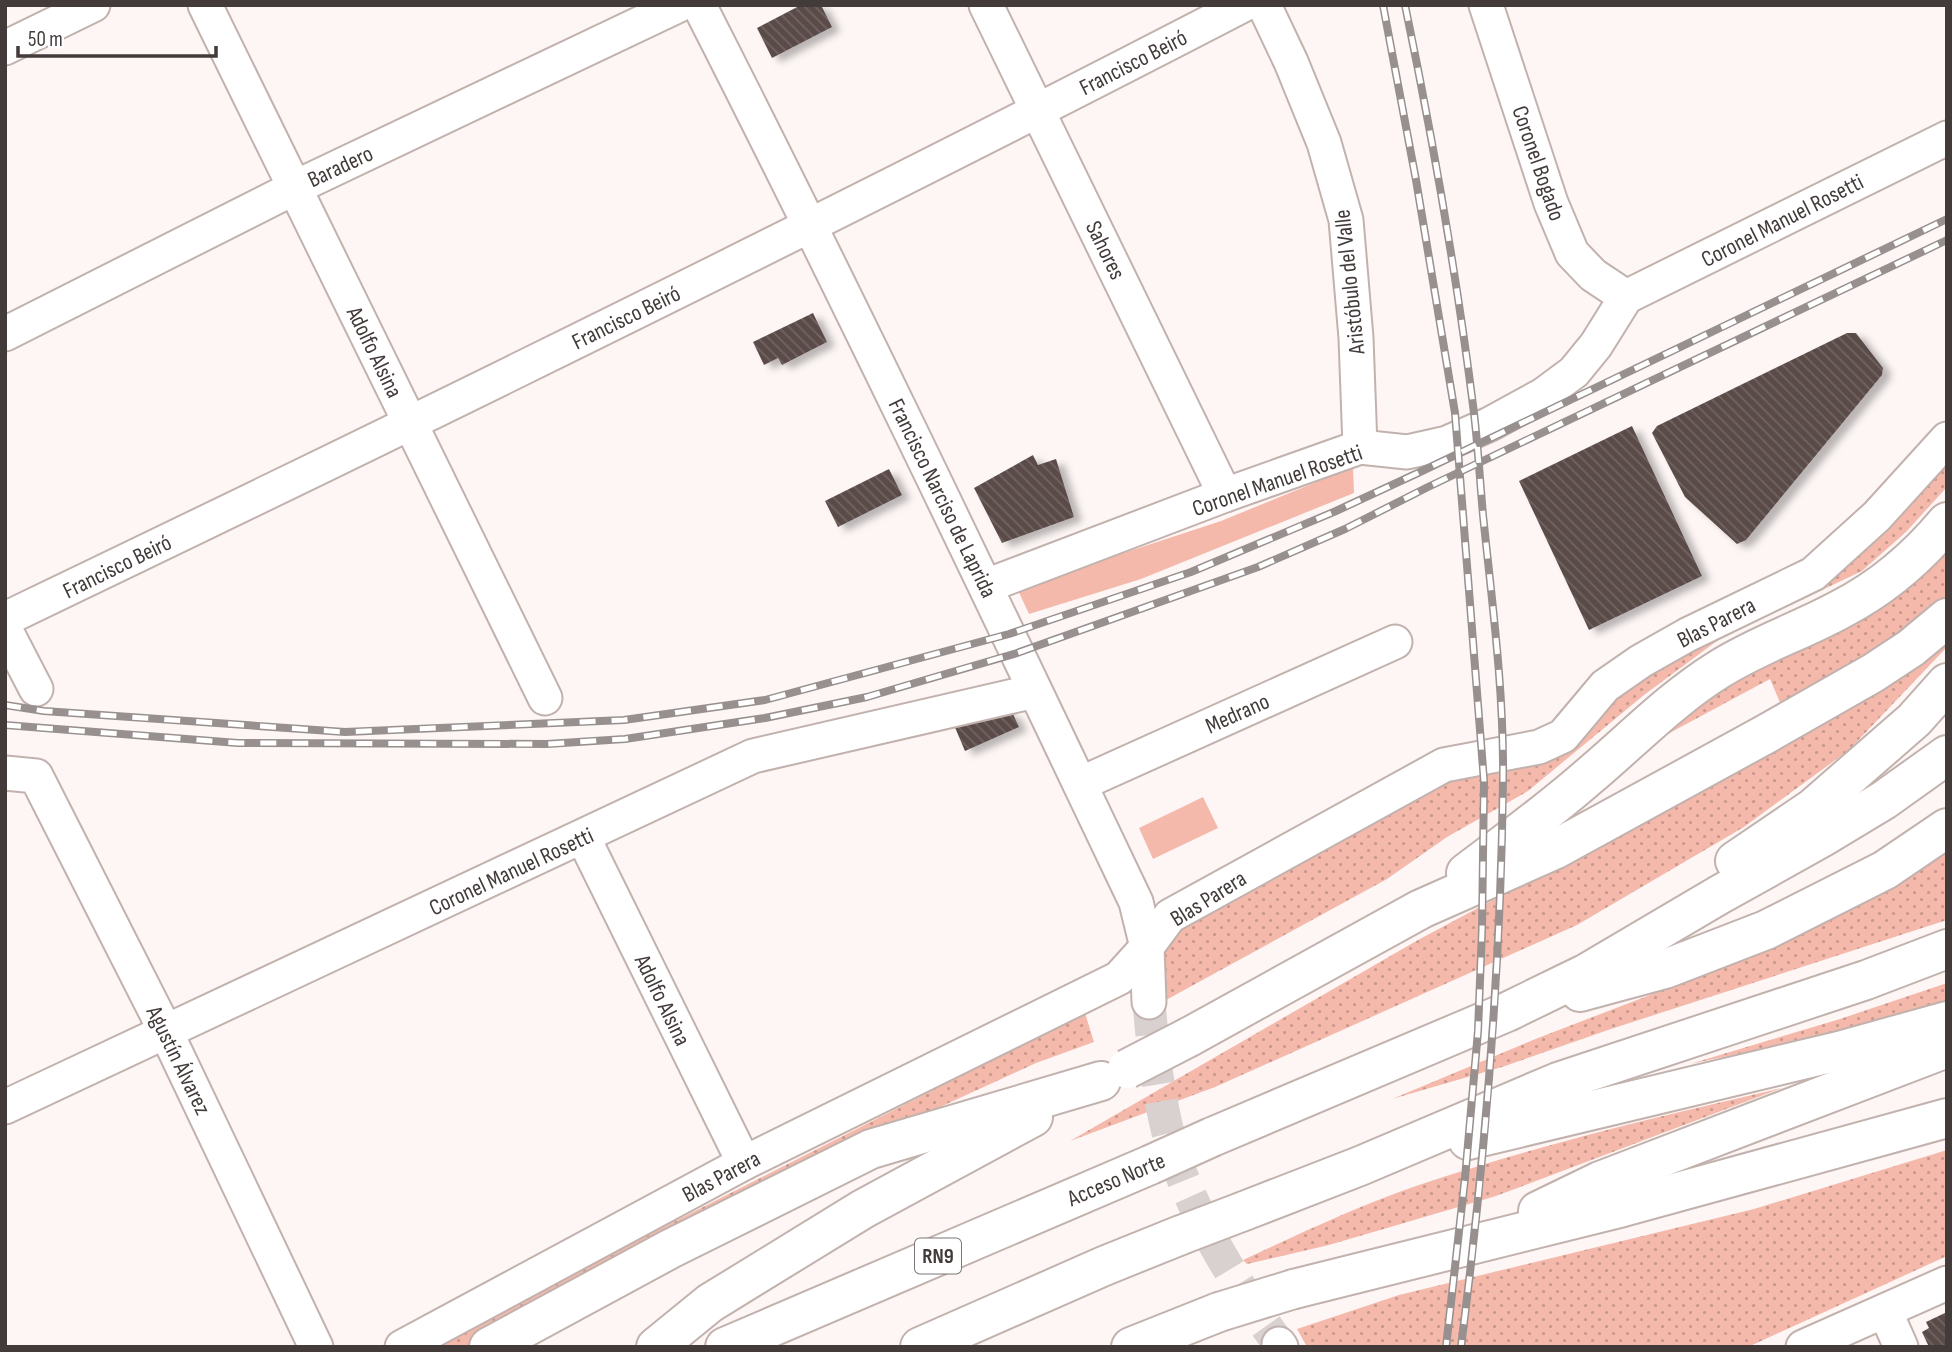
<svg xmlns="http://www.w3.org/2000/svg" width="1952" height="1352" font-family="'Sofia Sans Condensed',sans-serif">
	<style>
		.grass { fill: url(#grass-dots) }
		.park { fill: #f5b9ab }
		.building { fill: url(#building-back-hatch); filter: url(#shadow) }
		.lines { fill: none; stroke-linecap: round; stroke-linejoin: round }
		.minor-tunnel { stroke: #d8d1d0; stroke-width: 33; stroke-dasharray: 33 17; stroke-linecap: butt }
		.minor-casing { stroke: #c2b2ae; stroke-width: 37 }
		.highway-casing { stroke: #c2b2ae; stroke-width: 42 }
		.minor { stroke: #fff; stroke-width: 33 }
		.highway { stroke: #fff; stroke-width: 38 }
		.rail-casing { stroke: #97908f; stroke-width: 8 }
		.rail { stroke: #fff; stroke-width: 5; stroke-dasharray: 16; stroke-linecap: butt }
		.highway-bridge-casing { stroke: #c2b2ae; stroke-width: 42; stroke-linecap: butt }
		.highway-bridge { stroke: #fff; stroke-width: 38 }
		.labels { text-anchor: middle; stroke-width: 7; stroke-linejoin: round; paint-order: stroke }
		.shield { fill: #fff; stroke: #7b7675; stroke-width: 2 }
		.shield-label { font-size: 21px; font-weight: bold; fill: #423b3a }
		.street-label { font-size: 23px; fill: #423b3a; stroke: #fff }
	</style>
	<defs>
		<pattern id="grass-dots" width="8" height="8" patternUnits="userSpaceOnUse" patternTransform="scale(1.75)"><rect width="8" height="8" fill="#f5b9ab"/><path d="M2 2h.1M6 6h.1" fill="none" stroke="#c8988c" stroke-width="1.8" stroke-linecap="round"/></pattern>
		<pattern id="building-back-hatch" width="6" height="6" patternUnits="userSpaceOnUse" patternTransform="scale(1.75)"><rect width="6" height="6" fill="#5a4c49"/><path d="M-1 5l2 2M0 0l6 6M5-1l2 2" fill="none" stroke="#706462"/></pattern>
		<filter id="shadow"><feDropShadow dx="8" dy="4.5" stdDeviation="3.5" flood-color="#0004"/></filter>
	</defs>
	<rect width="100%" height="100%" fill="#fdf6f5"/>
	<g class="grass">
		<path d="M 1947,450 L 1947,487 L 1906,532 L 1862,571 L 1721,638 L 1644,695 L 1528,791 L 1447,837 L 1387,879 L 1166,1000 L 1153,952 L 1175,928 L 1450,770 L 1518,762 L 1635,674 L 1739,615 Z"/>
		<path d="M 1947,540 L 1947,647 L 1849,750 L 1744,827 L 1577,925 L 1215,1087 L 1070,1141 L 1418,940 L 1795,738 L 1770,679 L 1664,736 L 1661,729 Z"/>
		<path d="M 1947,849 L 1947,920 L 1611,1029 L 1502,1067 L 1392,1099 L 1538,1038 L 1676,985 Z"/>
		<path d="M 1947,983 L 1947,1005 L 1824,1036 L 1690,1064 L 1840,1019 Z"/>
		<path d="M 1085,1013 L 1094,1042 L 1036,1063 L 742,1198 L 465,1347 L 427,1347 Z"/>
		<path d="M 1782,1088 L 1496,1196 L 1329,1245 L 1247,1264 L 1243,1260 C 1301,1233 1358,1206 1419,1185 C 1538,1145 1660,1116 1782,1088 Z"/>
		<path d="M 1947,1150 L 1947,1256 L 1748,1347 L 1307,1347 L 1297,1329 L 1399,1295 L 1754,1209 Z"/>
	</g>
	<g class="park">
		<path d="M 1353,467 L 1354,493 L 1141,579 L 1029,614 L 1017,588 L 1221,521 Z"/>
		<path d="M 1203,797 L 1218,828 L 1153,859 L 1139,828 Z"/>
	</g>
	<g class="building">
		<path d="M 801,5 L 821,5 L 832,27 L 772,58 L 757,28 Z"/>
		<path d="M 813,313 L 827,342 L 782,365 L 778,358 L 764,365 L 753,342 Z"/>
		<path d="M 1847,333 L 1856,333 L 1883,368 L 1882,375 L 1746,540 L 1737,544 L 1685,497 L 1652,433 L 1657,426 Z"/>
		<path d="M 1632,426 L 1702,576 L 1589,630 L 1519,481 Z"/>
		<path d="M 1033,455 L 1038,465 L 1056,459 L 1074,517 L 1002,543 L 974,488 Z"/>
		<path d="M 889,469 L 902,495 L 838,527 L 825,501 Z"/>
		<path d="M 996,710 L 1013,714 L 1019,727 L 965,751 L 954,725 Z"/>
		<path d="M 1947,1312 L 1947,1347 L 1929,1347 L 1922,1332 L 1929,1328 L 1926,1322 Z"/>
	</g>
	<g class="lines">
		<path class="minor-tunnel" d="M 1149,1002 C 1153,1050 1158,1097 1171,1144 C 1190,1211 1238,1288 1279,1344"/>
		<defs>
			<g id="minor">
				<path d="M 205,5 L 545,698"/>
				<path d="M 699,5 C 850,301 993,602 1136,902 L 1147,947 L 1149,1002"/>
				<path d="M 986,5 L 1225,495"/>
				<path d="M 1264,5 L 1291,62 L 1324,143 L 1346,220 L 1356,338 L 1360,447"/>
				<path d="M 1486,5 L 1551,203 L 1572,253 L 1593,275 L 1626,297"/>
				<path d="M 5,48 L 93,5"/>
				<path d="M 5,334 L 294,188 L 679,5"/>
				<path d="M 986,586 L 1225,495 L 1360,447 L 1407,452 L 1447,443 L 1490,424 L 1543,395 L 1574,372 L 1596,345 L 1626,297 L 1947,138"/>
				<path d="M 5,619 C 420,420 834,217 1243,5"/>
				<path d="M 5,629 L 36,689"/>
				<path d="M 5,773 L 36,776 L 166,1032 L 316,1347"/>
				<path d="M 1080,784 L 1395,642"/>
				<path d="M 583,837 L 744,1163"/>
				<path d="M 5,1107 L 753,756 L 1035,691"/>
				<path d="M 1885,1311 L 1901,1347"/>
				<path d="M 1279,1344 L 1281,1347"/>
				<path d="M 402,1347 L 744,1163 L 1119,978 L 1147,947 L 1170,916 L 1444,765 L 1539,747 L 1563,736 L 1605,686 L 1641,661 L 1687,635 L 1813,574 L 1877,516 L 1947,439"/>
				<path d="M 1803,1347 L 1947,1283"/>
			</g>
			<g id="highway">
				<path d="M 1735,861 L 1813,808 L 1914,720 L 1947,683"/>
				<path d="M 1466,873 C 1507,842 1548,812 1587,778 C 1630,742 1670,700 1718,670 C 1757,645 1801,631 1841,609 C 1882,588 1917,558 1947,522"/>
				<path d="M 1580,992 L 1665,969 L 1766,930 L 1885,870 L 1947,828"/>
				<path d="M 1189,1037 L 1421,909 L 1554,850 L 1766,734 L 1873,673 L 1911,648 L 1947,618"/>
				<path d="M 1212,1137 L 1507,1012 L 1585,974 L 1719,895 L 1821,838 L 1884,800 L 1947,755"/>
				<path d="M 1468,1140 L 1839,1051 L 1947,1021"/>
				<path d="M 1244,1211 L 1360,1166 L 1558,1082 L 1866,980 L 1947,949"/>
				<path d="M 1538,1211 L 1600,1181 L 1947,1048"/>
				<path d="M 1294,1289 L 1623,1207 L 1947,1118"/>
				<path d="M 489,1347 L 670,1249 L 871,1149 L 1101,1081"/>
				<path d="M 656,1347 L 710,1303 L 863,1209 L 1033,1117"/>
				<path d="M 725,1347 L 1150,1165"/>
				<path d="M 920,1347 L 1104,1266 L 1181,1235"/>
				<path d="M 1131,1347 L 1219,1312"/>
			</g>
		</defs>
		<use href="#minor" class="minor-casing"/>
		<use href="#highway" class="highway-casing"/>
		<use href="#minor" class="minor"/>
		<use href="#highway" class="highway"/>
		<defs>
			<g id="rail">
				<path d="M 1383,5 L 1416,180 L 1455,413 L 1484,781 L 1482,930 L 1478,1031 L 1465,1178 L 1446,1347"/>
				<path d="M 1405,5 C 1433,140 1457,277 1474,413 C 1478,447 1480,481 1483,515 C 1492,602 1504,690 1503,779 C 1501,969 1485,1158 1461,1347"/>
				<path d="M 5,705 L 44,711 L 345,732 L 624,720 L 765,700 L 1009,634 L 1191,572 L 1336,511 L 1420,472 L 1947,219"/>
				<path d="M 5,725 L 238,743 L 547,744 L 625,739 L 765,718 L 867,697 L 1017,653 L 1258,567 L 1345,529 L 1428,487 L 1947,240"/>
			</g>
		</defs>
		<use href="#rail" class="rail-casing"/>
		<use href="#rail" class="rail"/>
		<defs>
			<g id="highway-bridge">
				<path d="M 1127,1069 L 1189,1037"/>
				<path d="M 1150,1165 L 1212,1137"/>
				<path d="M 1181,1235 L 1244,1211"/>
				<path d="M 1219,1312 L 1294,1289"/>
			</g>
		</defs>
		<use href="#highway-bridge" class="highway-bridge-casing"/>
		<use href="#highway-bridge" class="highway-bridge"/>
	</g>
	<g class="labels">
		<rect class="shield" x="915" y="1238.5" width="46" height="35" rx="5"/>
		<g class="shield-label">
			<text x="938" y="1263">RN9</text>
		</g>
		<g class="street-label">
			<text transform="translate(1133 62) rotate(-27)" y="8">Francisco Beiró</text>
			<text transform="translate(1539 163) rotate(71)" y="8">Coronel Bogado</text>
			<text transform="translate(340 166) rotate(-25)" y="8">Baradero</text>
			<text transform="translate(1782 220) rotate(-27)" y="8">Coronel Manuel Rosetti</text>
			<text transform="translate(1106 250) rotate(64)" y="8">Sahores</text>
			<text transform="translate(1349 282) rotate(-96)" y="8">Aristóbulo del Valle</text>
			<text transform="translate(626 317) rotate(-26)" y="8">Francisco Beiró</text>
			<text transform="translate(375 352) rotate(64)" y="8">Adolfo Alsina</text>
			<text transform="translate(1277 480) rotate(-19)" y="8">Coronel Manuel Rosetti</text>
			<text transform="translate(943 498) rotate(64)" y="8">Francisco Narciso de Laprida</text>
			<text transform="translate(117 566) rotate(-26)" y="8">Francisco Beiró</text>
			<text transform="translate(1716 622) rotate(-27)" y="8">Blas Parera</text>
			<text transform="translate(1237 713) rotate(-24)" y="8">Medrano</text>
			<text transform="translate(511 871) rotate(-25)" y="8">Coronel Manuel Rosetti</text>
			<text transform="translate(1208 898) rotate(-32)" y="8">Blas Parera</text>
			<text transform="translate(663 1000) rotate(64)" y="8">Adolfo Alsina</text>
			<text transform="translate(179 1060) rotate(64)" y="8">Agustín Álvarez</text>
			<text transform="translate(721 1176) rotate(-28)" y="8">Blas Parera</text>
			<text transform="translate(1116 1179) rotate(-23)" y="8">Acceso Norte</text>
		</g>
	</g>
	<rect width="1952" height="1352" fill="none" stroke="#423b3a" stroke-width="14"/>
	<path d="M18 46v10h198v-10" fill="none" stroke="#423b3a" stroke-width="3.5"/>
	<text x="28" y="46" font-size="21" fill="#423b3a" stroke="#ffffff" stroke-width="5" paint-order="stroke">50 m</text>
</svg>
